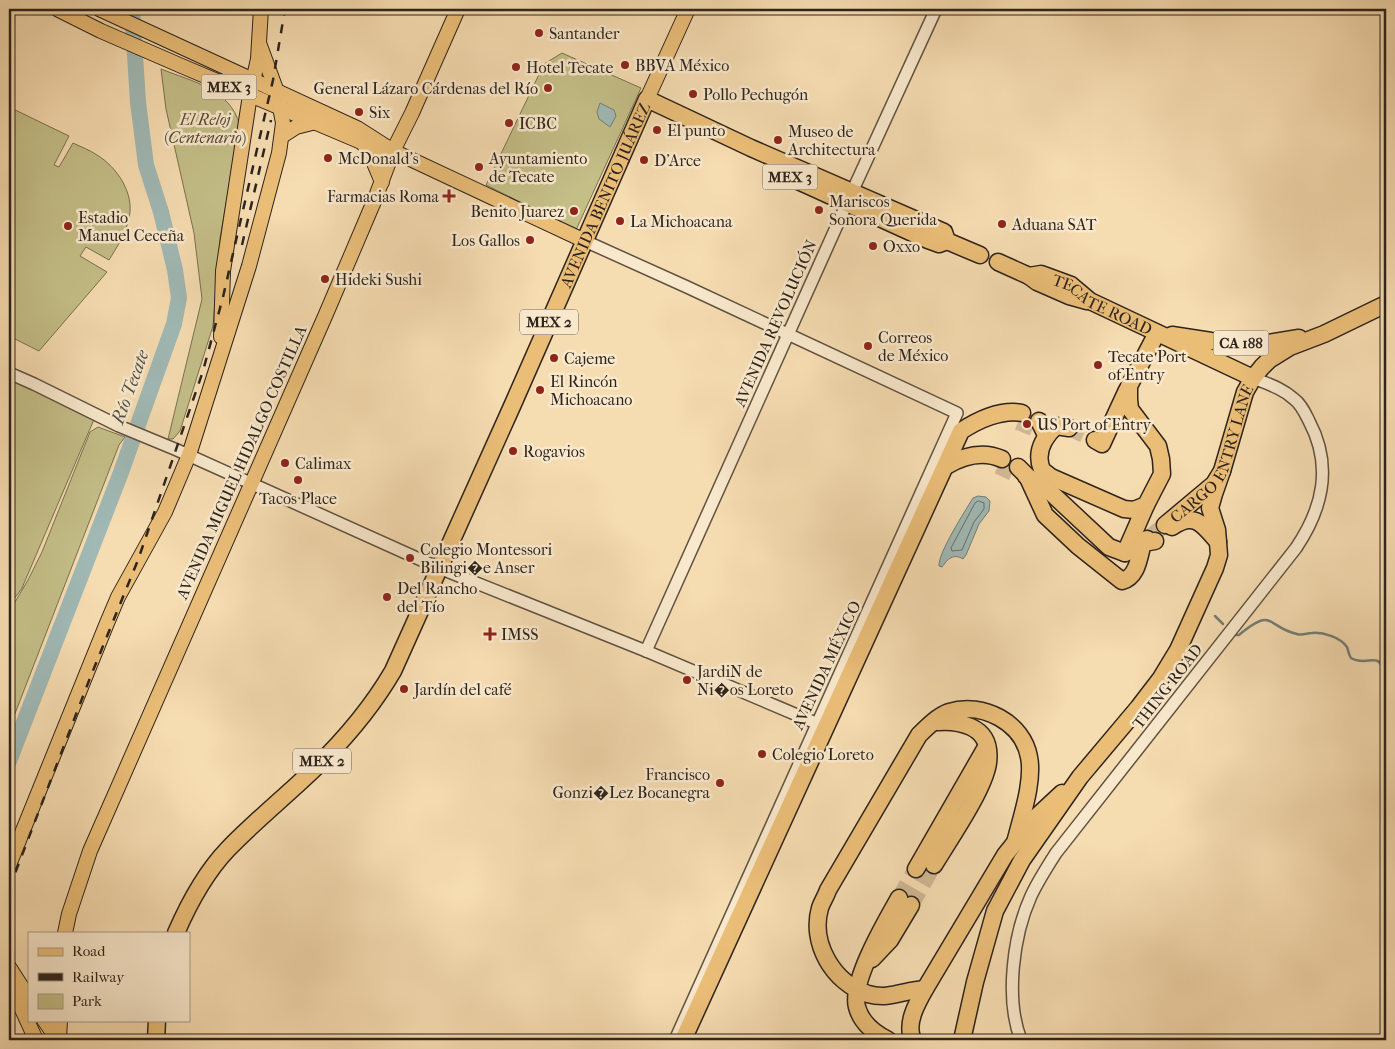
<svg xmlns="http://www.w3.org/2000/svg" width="1395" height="1049" font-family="'IM FELL French Canon',serif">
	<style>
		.green { fill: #c4be87; stroke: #787152 }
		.water { fill: #a0b9b5; stroke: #727d78 }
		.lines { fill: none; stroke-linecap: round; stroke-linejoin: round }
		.shore { stroke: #666e68; stroke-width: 1 }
		.stream { stroke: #727d78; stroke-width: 2.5 }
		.river { stroke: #a0b9b5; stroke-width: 16 }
		.highway-tunnel { stroke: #ceb793; stroke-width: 16; stroke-dasharray: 16 8; stroke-linecap: butt }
		.minor-casing { stroke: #5f5241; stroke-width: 14 }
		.major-casing { stroke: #2d241c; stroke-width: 16 }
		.highway-casing { stroke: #2d241c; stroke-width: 19 }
		.minor { stroke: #f9e8cc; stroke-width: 11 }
		.major { stroke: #ebbe78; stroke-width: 14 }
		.highway { stroke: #ebbe78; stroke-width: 16 }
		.rail { stroke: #2d241c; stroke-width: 2.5; stroke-dasharray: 9 9; stroke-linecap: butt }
		.poi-dot { fill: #8f2418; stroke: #f9e8cc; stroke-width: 2 }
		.labels { text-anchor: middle; stroke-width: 5; stroke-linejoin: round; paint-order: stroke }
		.shield { fill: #f9e8cc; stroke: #6a5f51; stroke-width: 1 }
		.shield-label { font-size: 15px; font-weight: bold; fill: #2d241c }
		.poi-label { font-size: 16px; fill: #2d241c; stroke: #f9e8cc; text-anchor: start }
		.park-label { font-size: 16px; font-style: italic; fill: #534a37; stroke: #f9e8cc }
		.street-label { font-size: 16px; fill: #2d241c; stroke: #f9e8cc }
		.water-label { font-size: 18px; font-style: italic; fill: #50514a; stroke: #f9e8cc }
	</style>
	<rect width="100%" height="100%" fill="#f6dcb1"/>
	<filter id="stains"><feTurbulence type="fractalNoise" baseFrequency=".004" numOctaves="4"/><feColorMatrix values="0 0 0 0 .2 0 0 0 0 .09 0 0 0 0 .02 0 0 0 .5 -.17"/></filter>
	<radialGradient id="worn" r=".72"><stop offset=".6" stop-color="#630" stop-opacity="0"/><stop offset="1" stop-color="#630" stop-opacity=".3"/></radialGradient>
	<g class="green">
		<path d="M 562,53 L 641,88 L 576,230 L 486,185 L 544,64 Z"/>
		<path d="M 161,69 C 193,82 229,88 240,125 L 220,238 L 213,326 L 180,431 L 173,439 L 168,439 L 202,299 L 194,233 L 166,109 Z"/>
		<path d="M 9,107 L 69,136 L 54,165 L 59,167 L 73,143 C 81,147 90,150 97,155 C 117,167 135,194 129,218 C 126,233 117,247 109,260 L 86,247 L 80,256 L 107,272 L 39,351 L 9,336 Z"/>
		<path d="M 9,378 L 95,417 L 22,588 L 9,606 Z"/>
		<path d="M 98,427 L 125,437 L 119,445 L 9,729 L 9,612 L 28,580 L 42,552 L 90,432 Z"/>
	</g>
	<g class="water">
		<path d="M 600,103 L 614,110 L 616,116 L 610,127 L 599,119 L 597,112 Z"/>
		<path d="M 978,496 L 986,497 L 990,501 L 989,511 L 979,524 L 966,555 L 963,559 C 953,553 948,559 942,567 L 939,566 C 938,553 965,511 973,498 Z"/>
	</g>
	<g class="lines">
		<path class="shore" d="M 979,501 L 984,503 L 984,509 L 974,522 L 962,550 L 952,551 L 951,548 L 975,503 Z"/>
		<g class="stream">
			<path d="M 1215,616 L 1223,624"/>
			<path d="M 1235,635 L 1239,635 C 1274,606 1266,627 1297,634 C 1302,636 1307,633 1312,633 C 1323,632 1340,637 1347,647 C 1348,650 1349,655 1351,658 C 1362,665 1374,657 1379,662 C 1382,665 1383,669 1386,672"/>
		</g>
		<path class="river" d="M 9,761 L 120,475 L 174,324 L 179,298 L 175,270 L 161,212 L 146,165 L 138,102 L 132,9"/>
		<g class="highway-tunnel">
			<path d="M 1018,422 L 1035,429"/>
			<path d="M 1069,428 L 1095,440"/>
			<path d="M 998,466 L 1015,474"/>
			<path d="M 1151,536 L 1165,525"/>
			<path d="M 899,898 L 916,869"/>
			<path d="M 911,905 L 934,865"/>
		</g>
		<defs>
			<g id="minor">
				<path d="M 585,241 L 687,287 L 957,413 L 675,1040"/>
				<path d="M 9,373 L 34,384 L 119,426 L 177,450 L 439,568 L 646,651 L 823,726"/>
				<path d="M 646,651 L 847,203 L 936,9"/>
				<path d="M 1021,1040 C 1005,999 1013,936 1031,896 C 1038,881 1047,867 1056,853 L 1296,548 C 1323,508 1333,466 1309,421 C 1305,413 1301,404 1294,399 C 1282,388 1268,384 1253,378"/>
			</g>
			<g id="major">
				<path d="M 57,9 L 101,31 L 184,67 L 380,150"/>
				<path d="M 99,9 L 357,128 L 393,151 L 585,241"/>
				<path d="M 647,99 L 688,9"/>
				<path d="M 282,136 L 296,127 L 316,122"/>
				<path d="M 363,143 L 374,163 L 382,182"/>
				<path d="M 221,337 L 223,271 L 250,95 L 258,59 L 261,9"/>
				<path d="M 9,865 L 107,623 L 118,597 L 165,512 L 189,455 L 249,266 L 279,153 L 283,123 L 277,92 L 259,43"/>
				<path d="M 65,933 L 69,914 L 90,851 L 326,314 L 375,199 L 393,151 L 412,113 L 458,9"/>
				<path d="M 9,967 L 29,998"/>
				<path d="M 9,981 L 36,1040"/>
				<path d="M 44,1020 L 58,1040"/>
				<path d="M 59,1040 L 60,1020"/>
			</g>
			<g id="highway">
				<path d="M 796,180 L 928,240 L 939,244 L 947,241"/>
				<path d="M 998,262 L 1029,276 L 1037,282 L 1069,296 L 1087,301"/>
				<path id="s1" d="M 1029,276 L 1041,274 L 1071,285 L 1090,301 L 1253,378"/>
				<path d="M 1172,335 L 1211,341 L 1262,344 L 1299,338"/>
				<path d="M 1039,421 L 1046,435"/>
				<path d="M 1069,428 L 1056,426 C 1043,438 1035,453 1042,470 L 1051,477 L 1124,509 L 1134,510 L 1146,505 L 1162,474 L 1161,459 L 1158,446 L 1130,409 L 1129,399 L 1129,386 L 1157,333"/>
				<path d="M 1095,440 L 1102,444 L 1127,390"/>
				<path d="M 946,466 C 963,456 982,450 1002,459"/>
				<path d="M 1018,467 L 1027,476 L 1045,515 L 1078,546 L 1122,581 C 1138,577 1139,556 1143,543 L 1155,541"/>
				<path d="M 1026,476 L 1047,489 L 1109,547 L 1125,553 L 1136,549 L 1147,539"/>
				<path id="s2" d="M 1165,525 L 1214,484 L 1222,471 L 1245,392 L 1253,378 L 1262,367 L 1269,360 L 1290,347 L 1324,334 L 1386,304"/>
				<path d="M 1172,527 C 1195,511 1203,525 1218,542"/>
				<path d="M 1125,553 L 1146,505"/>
				<path d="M 934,865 C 949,840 984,790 988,763 C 990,747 986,734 971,727 C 960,722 950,721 938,722"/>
				<path d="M 916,869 L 985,749"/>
				<path id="s3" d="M 176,933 C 189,903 205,873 228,849 C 255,821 286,796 314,769 C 344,740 372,707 393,671 L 513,404 L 647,99 L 751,148 L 944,232 L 947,241 L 980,255"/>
				<path d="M 872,959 L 890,940 L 911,905"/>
				<path d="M 925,989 C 904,990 890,1000 868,994 C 833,983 810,943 820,908 C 822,902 826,896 828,890 L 919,735 C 928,726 938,716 949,712 C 983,701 1023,723 1029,757 C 1034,782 1021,818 1015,843"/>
				<path d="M 156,1040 L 157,1020"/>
				<path d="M 683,1040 L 961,431 C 978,420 1002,409 1022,413"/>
				<path d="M 888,1040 C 874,1033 861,1022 857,1007 C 850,982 886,921 899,898"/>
				<path d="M 913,1040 C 905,1024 917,1003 925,989 L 1005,855 L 1034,819 L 1062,793"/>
				<path d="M 962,1040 L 975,982 L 995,911 L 1022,860 L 1080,777 L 1138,708 L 1161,678 L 1178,650 L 1215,568 L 1219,555 L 1218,542 L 1217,530 L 1210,508 L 1214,494 L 1222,471"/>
			</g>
		</defs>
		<use href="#minor" class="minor-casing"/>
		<use href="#major" class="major-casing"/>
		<use href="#highway" class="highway-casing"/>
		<use href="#minor" class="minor"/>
		<use href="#major" class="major"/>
		<use href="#highway" class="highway"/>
		<g class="rail">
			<path d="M 242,245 L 271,120"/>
			<path d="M 9,889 L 90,678 L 138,560 L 203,371 L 223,297 L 273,80 L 285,9"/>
		</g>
	</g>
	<g class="poi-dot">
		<circle cx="539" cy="33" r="5"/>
		<circle cx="625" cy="65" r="5"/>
		<circle cx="516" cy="67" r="5"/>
		<circle cx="548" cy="88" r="5"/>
		<circle cx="693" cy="94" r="5"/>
		<circle cx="359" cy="112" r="5"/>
		<circle cx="509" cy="123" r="5"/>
		<circle cx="657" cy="130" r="5"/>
		<circle cx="778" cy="140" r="5"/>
		<circle cx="328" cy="158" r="5"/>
		<circle cx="644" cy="160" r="5"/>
		<circle cx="479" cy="167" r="5"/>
		<path d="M446.5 188.5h5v5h5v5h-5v5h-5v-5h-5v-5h5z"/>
		<circle cx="819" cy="210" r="5"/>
		<circle cx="574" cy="211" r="5"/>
		<circle cx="620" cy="221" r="5"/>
		<circle cx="1002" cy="224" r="5"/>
		<circle cx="68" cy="226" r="5"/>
		<circle cx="530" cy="240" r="5"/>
		<circle cx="873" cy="246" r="5"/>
		<circle cx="325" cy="279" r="5"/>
		<circle cx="868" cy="346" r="5"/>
		<circle cx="554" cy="358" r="5"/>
		<circle cx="1098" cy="365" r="5"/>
		<circle cx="540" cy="390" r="5"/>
		<circle cx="1027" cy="424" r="5"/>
		<circle cx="513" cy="451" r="5"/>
		<circle cx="285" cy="463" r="5"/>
		<circle cx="298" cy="480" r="5"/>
		<circle cx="410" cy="558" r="5"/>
		<circle cx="387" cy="597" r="5"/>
		<path d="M487.5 626.5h5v5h5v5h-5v5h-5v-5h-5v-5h5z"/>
		<circle cx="687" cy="680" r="5"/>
		<circle cx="404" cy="689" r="5"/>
		<circle cx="762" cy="754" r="5"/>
		<circle cx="720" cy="783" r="5"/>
	</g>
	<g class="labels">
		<g class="shield">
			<rect x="201.5" y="74.5" width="55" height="25" rx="4"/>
			<rect x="762.5" y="164.5" width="55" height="25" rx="4"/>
			<rect x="520" y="309.5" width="58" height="25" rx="4"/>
			<rect x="1213.5" y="330.5" width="55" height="25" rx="4"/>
			<rect x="293" y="748.5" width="58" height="25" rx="4"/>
		</g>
		<g class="shield-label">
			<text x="229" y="92">MEX 3</text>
			<text x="790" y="182">MEX 3</text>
			<text x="549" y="327">MEX 2</text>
			<text x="1241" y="348">CA 188</text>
			<text x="322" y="766">MEX 2</text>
		</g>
		<g class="poi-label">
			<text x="549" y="39">Santander</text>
			<text x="635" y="71">BBVA México</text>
			<text x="526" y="73">Hotel Tecate</text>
			<text x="538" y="94" text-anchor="end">General Lázaro Cárdenas del Río</text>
			<text x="703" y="100">Pollo Pechugón</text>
			<text x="369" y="118">Six</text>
			<text x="519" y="129">ICBC</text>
			<text x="667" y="136">El punto</text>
			<text x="788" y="137">Museo de<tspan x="788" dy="18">Architectura</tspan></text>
			<text x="338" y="164">McDonald's</text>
			<text x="489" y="164">Ayuntamiento<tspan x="489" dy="18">de Tecate</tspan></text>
			<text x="654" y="166">D'Arce</text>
			<text x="439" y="202" text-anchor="end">Farmacias Roma</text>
			<text x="829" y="207">Mariscos<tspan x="829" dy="18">Sonora Querida</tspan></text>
			<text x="564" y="217" text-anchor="end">Benito Juarez</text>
			<text x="78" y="223">Estadio<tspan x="78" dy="18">Manuel Ceceña</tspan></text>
			<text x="630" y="227">La Michoacana</text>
			<text x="1012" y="230">Aduana SAT</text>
			<text x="520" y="246" text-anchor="end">Los Gallos</text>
			<text x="883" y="252">Oxxo</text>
			<text x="335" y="285">Hideki Sushi</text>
			<text x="878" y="343">Correos<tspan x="878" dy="18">de México</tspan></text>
			<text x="1108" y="362">Tecate Port<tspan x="1108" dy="18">of Entry</tspan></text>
			<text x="564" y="364">Cajeme</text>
			<text x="550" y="387">El Rincón<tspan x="550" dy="18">Michoacano</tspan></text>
			<text x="1037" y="430">US Port of Entry</text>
			<text x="523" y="457">Rogavios</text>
			<text x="295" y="469">Calimax</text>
			<text x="298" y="504" text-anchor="middle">Tacos Place</text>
			<text x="420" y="555">Colegio Montessori<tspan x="420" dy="18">Bilingi�e Anser</tspan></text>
			<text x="397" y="594">Del Rancho<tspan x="397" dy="18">del Tío</tspan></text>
			<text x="501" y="640">IMSS</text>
			<text x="697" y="677">JardiN de<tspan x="697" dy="18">Ni�os Loreto</tspan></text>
			<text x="414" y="695">Jardín del café</text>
			<text x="772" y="760">Colegio Loreto</text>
			<text x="710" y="780" text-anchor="end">Francisco<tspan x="710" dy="18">Gonzi�Lez Bocanegra</tspan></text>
		</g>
		<g class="park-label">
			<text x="205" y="125">El Reloj<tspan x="205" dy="18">(Centenario)</tspan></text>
		</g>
		<g class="street-label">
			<text dy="6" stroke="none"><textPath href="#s3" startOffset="864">AVENIDA BENITO JUÁREZ</textPath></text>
			<text dy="6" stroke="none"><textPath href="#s1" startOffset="81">TECATE ROAD</textPath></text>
			<text transform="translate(775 323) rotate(-66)" y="6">AVENIDA REVOLUCIÓN</text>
			<text dy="6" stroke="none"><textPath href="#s2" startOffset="89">CARGO ENTRY LANE</textPath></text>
			<text transform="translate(241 462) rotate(-66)" y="6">AVENIDA MIGUEL HIDALGO COSTILLA</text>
			<text transform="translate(826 665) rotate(-65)" y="6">AVENIDA MÉXICO</text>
			<text transform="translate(1167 686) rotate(-52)" y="6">THING ROAD</text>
		</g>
		<g class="water-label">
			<text transform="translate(130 387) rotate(-70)" y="6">Río Tecate</text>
		</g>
	</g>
	<rect width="1395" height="1049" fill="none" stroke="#f6dcb1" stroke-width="30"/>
	<rect x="10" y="10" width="1375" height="1029" fill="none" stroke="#2d241c" stroke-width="2.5"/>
	<rect x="15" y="15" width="1365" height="1019" fill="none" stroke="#2d241c"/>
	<rect x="28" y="932" width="162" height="90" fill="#f9e8cc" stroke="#a79a86"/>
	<rect x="38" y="948" width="25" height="8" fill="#ebbe78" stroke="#a79a86"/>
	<text x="72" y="956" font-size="15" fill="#2d241c">Road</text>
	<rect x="38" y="973" width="25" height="8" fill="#2d241c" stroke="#a79a86"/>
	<text x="72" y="982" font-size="15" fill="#2d241c">Railway</text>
	<rect x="38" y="994" width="25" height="15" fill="#c4be87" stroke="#a79a86"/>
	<text x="72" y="1006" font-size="15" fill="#2d241c">Park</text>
	<rect width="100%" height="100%" filter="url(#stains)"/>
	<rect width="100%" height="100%" fill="url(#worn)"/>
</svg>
